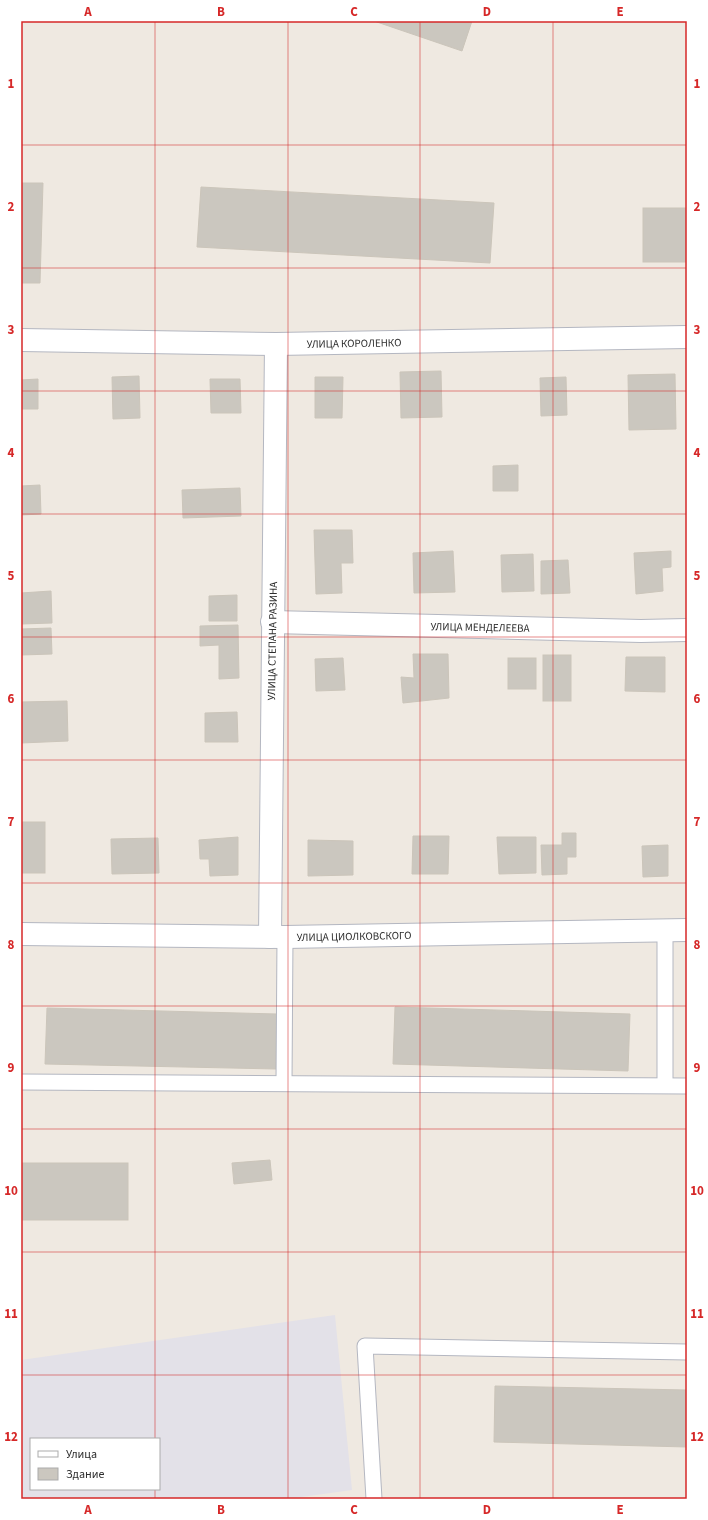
<svg xmlns="http://www.w3.org/2000/svg" width="708" height="1520" font-family="'Source Sans 3',sans-serif">
	<style>
		.industrial { fill: #e3e1e8; fill-rule: evenodd }
		.building { fill: #cbc7bf; stroke: #cbc5ba }
		.lines { fill: none; stroke-linecap: round; stroke-linejoin: round }
		.lane-casing { stroke: #b4b7c1; stroke-width: 17 }
		.street-casing { stroke: #b4b7c1; stroke-width: 24 }
		.secondary-casing { stroke: #b4b7c1; stroke-width: 24 }
		.lane { stroke: #fff; stroke-width: 15 }
		.street { stroke: #fff; stroke-width: 22 }
		.secondary { stroke: #fff; stroke-width: 22 }
		.grid { fill: none; stroke: #d62828; stroke-width: 1; stroke-opacity: 0.55 }
		.labels { text-anchor: middle; stroke-width: 3; stroke-linejoin: round; paint-order: stroke }
		.street-label { font-size: 11px; fill: #2e2e2e; stroke: #fff }
		.neatline { fill: none; stroke: #d62828; stroke-width: 1.5 }
		.grid-label { font-size: 13px; text-anchor: middle; font-weight: bold; fill: #d62828 }
	</style>
	<rect width="100%" height="100%" fill="#efe9e1"/>
	<path class="industrial" d="M 335,1315 L 352,1490 L 287,1499 L 21,1499 L 21,1360 ZM 31,1439 L 159,1439 L 159,1489 L 31,1489 Z"/>
	<g class="building">
		<path d="M 374,21 L 472,21 L 462,51 Z"/>
		<path d="M 21,183 L 43,183 L 40,283 L 21,283 Z"/>
		<path d="M 201,187 L 494,203 L 490,263 L 197,247 Z"/>
		<rect x="643" y="208" width="44" height="54"/>
		<path d="M 441,371 L 442,417 L 401,418 L 400,372 Z"/>
		<path d="M 675,374 L 676,429 L 629,430 L 628,375 Z"/>
		<path d="M 139,376 L 140,418 L 113,419 L 112,377 Z"/>
		<path d="M 315,377 L 343,377 L 342,418 L 315,418 Z"/>
		<path d="M 566,377 L 567,415 L 541,416 L 540,378 Z"/>
		<path d="M 38,379 L 38,409 L 21,409 L 21,380 Z"/>
		<path d="M 210,379 L 240,379 L 241,413 L 211,413 Z"/>
		<path d="M 518,465 L 518,491 L 493,491 L 493,466 Z"/>
		<path d="M 40,485 L 41,514 L 21,515 L 21,486 Z"/>
		<path d="M 240,488 L 241,516 L 183,518 L 182,490 Z"/>
		<path d="M 314,530 L 352,530 L 353,563 L 341,563 L 342,593 L 316,594 Z"/>
		<path d="M 453,551 L 455,592 L 414,593 L 413,553 Z"/>
		<path d="M 671,551 L 671,567 L 662,568 L 663,591 L 636,594 L 634,553 Z"/>
		<path d="M 533,554 L 534,591 L 502,592 L 501,555 Z"/>
		<path d="M 568,560 L 570,593 L 541,594 L 541,561 Z"/>
		<path d="M 51,591 L 52,623 L 21,624 L 21,593 Z"/>
		<path d="M 237,595 L 237,621 L 209,621 L 209,596 Z"/>
		<path d="M 238,625 L 239,678 L 219,679 L 219,645 L 200,646 L 200,626 Z"/>
		<path d="M 51,628 L 52,654 L 21,655 L 21,629 Z"/>
		<path d="M 413,654 L 448,654 L 449,698 L 403,703 L 401,677 L 414,678 Z"/>
		<rect x="543" y="655" width="28" height="46"/>
		<path d="M 626,657 L 665,657 L 665,692 L 625,691 Z"/>
		<path d="M 343,658 L 345,690 L 316,691 L 315,659 Z"/>
		<rect x="508" y="658" width="28" height="31"/>
		<path d="M 67,701 L 68,741 L 21,743 L 21,702 Z"/>
		<path d="M 237,712 L 238,742 L 205,742 L 205,713 Z"/>
		<rect x="21" y="822" width="24" height="51"/>
		<path d="M 562,833 L 576,833 L 576,857 L 567,857 L 567,874 L 542,875 L 541,845 L 562,845 Z"/>
		<path d="M 413,836 L 449,836 L 448,874 L 412,874 Z"/>
		<path d="M 238,837 L 238,875 L 210,876 L 209,859 L 200,859 L 199,840 Z"/>
		<path d="M 497,837 L 536,837 L 536,873 L 499,874 Z"/>
		<path d="M 158,838 L 159,873 L 112,874 L 111,839 Z"/>
		<path d="M 308,840 L 353,841 L 353,875 L 308,876 Z"/>
		<path d="M 668,845 L 668,876 L 643,877 L 642,846 Z"/>
		<path d="M 395,1007 L 630,1014 L 628,1071 L 393,1064 Z"/>
		<path d="M 47,1008 L 277,1014 L 276,1069 L 45,1064 Z"/>
		<path d="M 270,1160 L 272,1180 L 234,1184 L 232,1163 Z"/>
		<rect x="21" y="1163" width="107" height="57"/>
		<path d="M 495,1386 L 687,1390 L 687,1447 L 494,1442 Z"/>
	</g>
	<g class="lines">
		<defs>
			<g id="lane">
				<path d="M 665,930 L 665,1085"/>
				<path d="M 21,1082 L 687,1086"/>
				<path d="M 284,1083 L 285,937"/>
				<path d="M 374,1499 L 365,1346 L 687,1352"/>
			</g>
			<g id="street">
				<path d="M 21,340 L 276,344 L 687,337"/>
				<path d="M 272,622 L 641,631 L 687,630"/>
				<path d="M 270,937 L 276,344"/>
			</g>
			<path id="secondary" d="M 21,934 L 285,937 L 687,930"/>
		</defs>
		<use href="#lane" class="lane-casing"/>
		<use href="#street" class="street-casing"/>
		<use href="#secondary" class="secondary-casing"/>
		<use href="#lane" class="lane"/>
		<use href="#street" class="street"/>
		<use href="#secondary" class="secondary"/>
	</g>
	<path class="grid" d="M 155,21 L 155,1439M 288,21 L 288,1499M 420,21 L 420,1499M 553,21 L 553,1499M 21,145 L 687,145M 21,268 L 687,268M 21,391 L 687,391M 21,514 L 687,514M 21,637 L 687,637M 21,760 L 687,760M 21,883 L 687,883M 21,1006 L 687,1006M 21,1129 L 687,1129M 21,1252 L 687,1252M 21,1375 L 687,1375M 155,1489 L 155,1499"/>
	<g class="labels">
		<g class="street-label">
			<text transform="translate(354 343) rotate(-1)" y="4">УЛИЦА КОРОЛЕНКО</text>
			<text transform="translate(480 627) rotate(1)" y="4">УЛИЦА МЕНДЕЛЕЕВА</text>
			<text transform="translate(272 641) rotate(-89)" y="4">УЛИЦА СТЕПАНА РАЗИНА</text>
			<text transform="translate(354 936) rotate(-1)" y="4">УЛИЦА ЦИОЛКОВСКОГО</text>
		</g>
	</g>
	<rect width="708" height="1520" fill="none" stroke="#ffffff" stroke-width="44"/>
	<rect x="30" y="1438" width="130" height="52" fill="#ffffff" stroke="#ababab"/>
	<rect x="38" y="1451" width="20" height="6" fill="#ffffff" stroke="#ababab"/>
	<text x="66" y="1458" font-size="12" fill="#2e2e2e">Улица</text>
	<rect x="38" y="1468" width="20" height="12" fill="#cbc7bf" stroke="#ababab"/>
	<text x="66" y="1478" font-size="12" fill="#2e2e2e">Здание</text>
	<rect x="22" y="22" width="664" height="1476" class="neatline"/>
	<g class="grid-label">
		<text x="88" y="16">A</text>
		<text x="221" y="16">B</text>
		<text x="354" y="16">C</text>
		<text x="487" y="16">D</text>
		<text x="620" y="16">E</text>
		<text x="11" y="88">1</text>
		<text x="697" y="88">1</text>
		<text x="11" y="211">2</text>
		<text x="697" y="211">2</text>
		<text x="11" y="334">3</text>
		<text x="697" y="334">3</text>
		<text x="11" y="457">4</text>
		<text x="697" y="457">4</text>
		<text x="11" y="580">5</text>
		<text x="697" y="580">5</text>
		<text x="11" y="703">6</text>
		<text x="697" y="703">6</text>
		<text x="11" y="826">7</text>
		<text x="697" y="826">7</text>
		<text x="11" y="949">8</text>
		<text x="697" y="949">8</text>
		<text x="11" y="1072">9</text>
		<text x="697" y="1072">9</text>
		<text x="11" y="1195">10</text>
		<text x="697" y="1195">10</text>
		<text x="11" y="1318">11</text>
		<text x="697" y="1318">11</text>
		<text x="11" y="1441">12</text>
		<text x="697" y="1441">12</text>
		<text x="88" y="1514">A</text>
		<text x="221" y="1514">B</text>
		<text x="354" y="1514">C</text>
		<text x="487" y="1514">D</text>
		<text x="620" y="1514">E</text>
	</g>
</svg>
